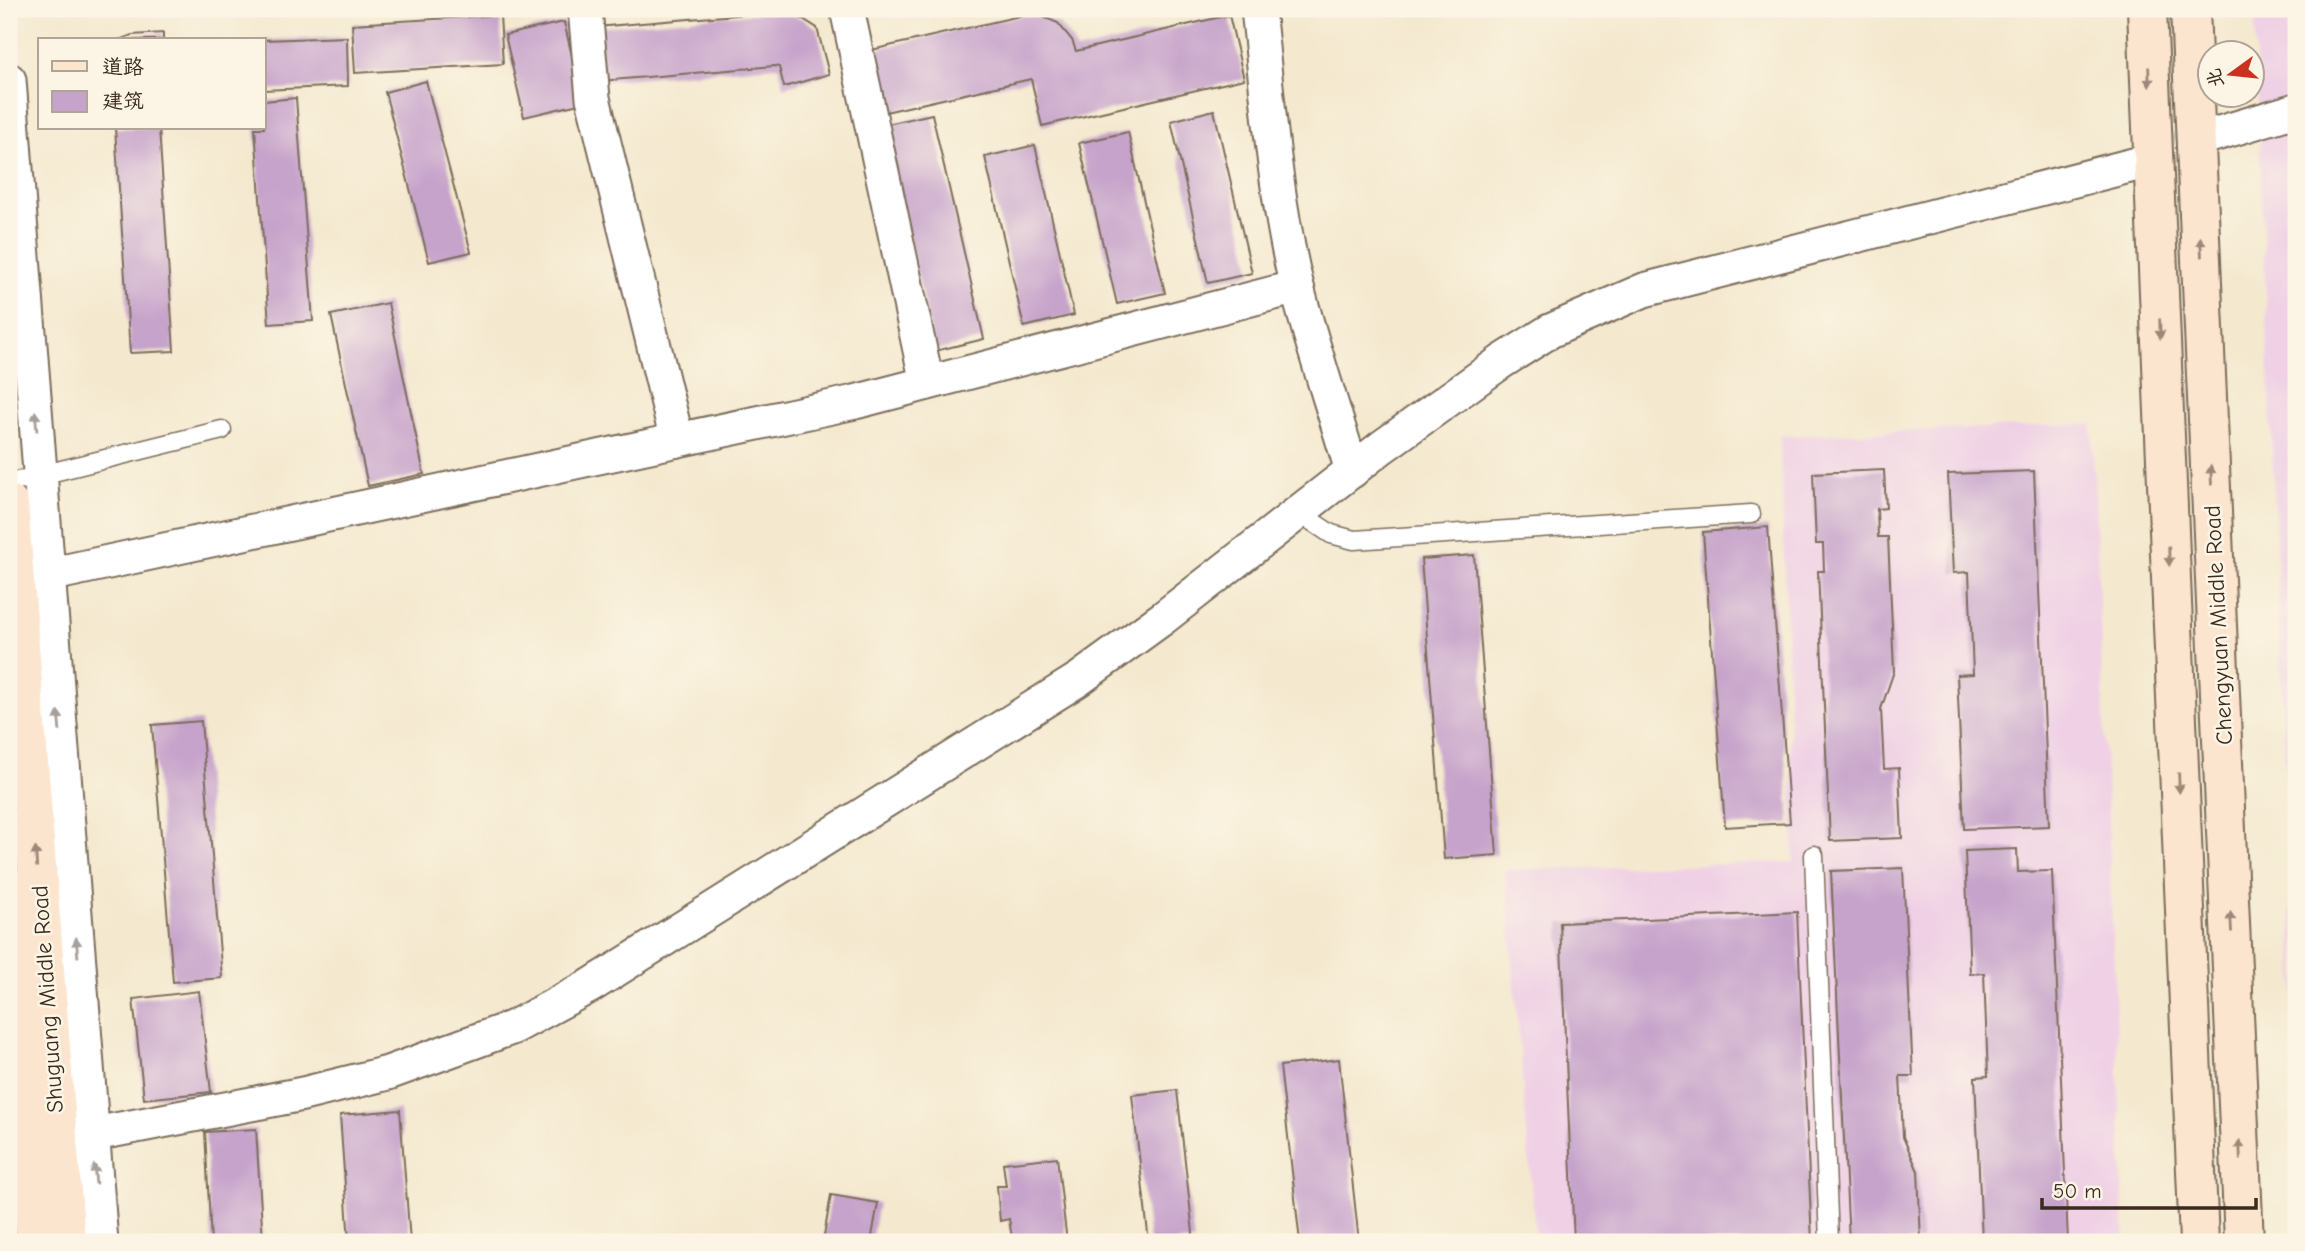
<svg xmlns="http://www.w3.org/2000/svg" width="2305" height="1251" font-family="'Comic Neue','LXGW WenKai TC',sans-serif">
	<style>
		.built { fill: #efd0e5 }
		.building { fill: #c6a3cb }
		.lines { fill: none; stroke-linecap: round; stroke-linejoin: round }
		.lane-casing { stroke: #7c6d5c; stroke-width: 21 }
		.street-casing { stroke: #7c6d5c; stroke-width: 37 }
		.secondary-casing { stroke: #7c6d5c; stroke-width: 42 }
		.lane { stroke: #fff; stroke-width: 18 }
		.street { stroke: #fff; stroke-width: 33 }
		.secondary { stroke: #fce5cf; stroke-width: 38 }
		.oneway { fill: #9c8876 }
		.oneway2 { fill: #a79f9a }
		.labels { text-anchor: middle; stroke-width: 5; stroke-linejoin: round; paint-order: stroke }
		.street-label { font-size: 23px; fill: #3b2a1e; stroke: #fcf5e5 }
	</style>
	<rect width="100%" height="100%" fill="#fcf5e5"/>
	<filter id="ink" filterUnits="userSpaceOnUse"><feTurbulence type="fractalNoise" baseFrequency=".0143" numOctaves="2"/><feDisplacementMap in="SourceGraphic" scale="14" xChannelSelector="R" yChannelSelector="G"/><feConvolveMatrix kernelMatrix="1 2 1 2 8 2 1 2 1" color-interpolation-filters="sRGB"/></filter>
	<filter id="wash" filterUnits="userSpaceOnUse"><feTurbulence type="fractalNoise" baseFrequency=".00686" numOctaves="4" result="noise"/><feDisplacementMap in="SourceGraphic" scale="28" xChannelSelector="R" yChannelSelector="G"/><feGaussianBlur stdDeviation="1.57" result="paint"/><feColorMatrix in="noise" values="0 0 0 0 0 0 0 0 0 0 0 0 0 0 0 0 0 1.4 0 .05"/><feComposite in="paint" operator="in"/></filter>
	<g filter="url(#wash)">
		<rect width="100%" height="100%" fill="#f4e9cf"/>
		<g class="built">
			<path d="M 2254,9 L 2296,9 L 2296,1030 Z"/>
			<path d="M 2092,424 L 2125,1242 L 1536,1242 L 1505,870 L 1794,862 L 1780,436 Z"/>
		</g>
		<g id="blocks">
			<g class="building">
				<path d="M 771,12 L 786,13 L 803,19 L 817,28 L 829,74 L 784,87 L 779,67 L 775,66 L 601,81 L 596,27 Z"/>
				<path d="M 1036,14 L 1058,23 L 1072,40 L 1076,51 L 1229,15 L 1244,79 L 1042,126 L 1031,79 L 881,113 L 867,51 L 1024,15 Z"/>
				<path d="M 500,15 L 503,64 L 355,73 L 352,24 Z"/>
				<path d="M 564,22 L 583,103 L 524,117 L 505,35 Z"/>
				<path d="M 163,33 L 163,40 L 119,40 L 132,35 Z"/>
				<path d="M 347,37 L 348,86 L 264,90 L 264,40 Z"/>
				<path d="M 426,81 L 471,252 L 429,262 L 385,92 Z"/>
				<path d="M 296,98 L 313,321 L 269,324 L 255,128 L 264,128 L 264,101 Z"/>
				<path d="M 1214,110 L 1252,273 L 1208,283 L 1171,121 Z"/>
				<path d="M 932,114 L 984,339 L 935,351 L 883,125 Z"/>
				<path d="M 115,128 L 159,128 L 174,351 L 130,353 Z"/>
				<path d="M 1128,132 L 1165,293 L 1117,304 L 1079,143 Z"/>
				<path d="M 1035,145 L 1074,315 L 1024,327 L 985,157 Z"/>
				<path d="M 388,303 L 424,474 L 368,486 L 331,315 Z"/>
				<path d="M 1884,470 L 1886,508 L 1877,509 L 1878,537 L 1888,537 L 1894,671 L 1881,709 L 1884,769 L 1899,768 L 1902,838 L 1830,841 L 1818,571 L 1824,571 L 1823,544 L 1816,544 L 1813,473 Z"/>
				<path d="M 2034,471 L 2049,826 L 1964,829 L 1957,675 L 1973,674 L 1969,572 L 1953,573 L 1948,474 Z"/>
				<path d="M 1768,527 L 1790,823 L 1725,827 L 1703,532 Z"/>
				<path d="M 1474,555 L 1497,855 L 1444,859 L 1421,559 Z"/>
				<path d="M 201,721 L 222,978 L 173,982 L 152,725 Z"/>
				<path d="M 2017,849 L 2018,872 L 2052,871 L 2068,1242 L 1982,1242 L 1975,1077 L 1988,1076 L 1984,973 L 1970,974 L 1965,851 Z"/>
				<path d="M 1903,868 L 1913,1076 L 1900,1076 L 1903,1137 L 1918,1171 L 1921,1242 L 1849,1242 L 1831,871 Z"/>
				<path d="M 1797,912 L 1812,1242 L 1574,1242 L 1560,923 Z"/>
				<path d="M 199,991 L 211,1092 L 144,1099 L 133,999 Z"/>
				<path d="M 1339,1059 L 1359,1242 L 1300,1242 L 1280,1066 Z"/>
				<path d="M 1177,1090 L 1194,1242 L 1149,1242 L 1132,1095 Z"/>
				<path d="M 400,1110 L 410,1242 L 349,1242 L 340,1115 Z"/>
				<path d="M 256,1129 L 263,1242 L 211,1242 L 205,1132 Z"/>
				<path d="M 1057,1157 L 1067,1242 L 1003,1242 L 1002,1239 L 1012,1238 L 1009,1219 L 1000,1221 L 997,1186 L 1006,1186 L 1003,1163 Z"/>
				<path d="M 831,1195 L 878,1203 L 871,1242 L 823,1242 Z"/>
			</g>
		</g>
	</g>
	<g filter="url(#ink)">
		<use href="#blocks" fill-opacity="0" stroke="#7c6d5c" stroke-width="2"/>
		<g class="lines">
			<defs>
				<g id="lane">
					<path d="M 9,483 L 222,430"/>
					<path d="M 1298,512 L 1331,534 L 1354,540 L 1751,514"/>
					<path d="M 1814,855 L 1829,1242"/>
				</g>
				<g id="street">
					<path d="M 585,9 L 593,98 L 677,440"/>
					<path d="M 847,9 L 927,383"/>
					<path d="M 1258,9 C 1268,99 1275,200 1297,287 C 1313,349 1334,410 1352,471"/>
					<path d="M 9,80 L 101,1242"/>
					<path d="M 2196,140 L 2296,110"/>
					<path d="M 48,575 L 855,402 L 1297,287"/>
					<path d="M 58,1141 L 303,1094 L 388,1073 L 514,1027 L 590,986 L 1079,679 L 1163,618 L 1382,447 L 1501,362 L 1550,331 L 1644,290 L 2153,160"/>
				</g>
				<g id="secondary">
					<path d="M 2147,9 L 2199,1242"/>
					<path d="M 2190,9 L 2244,1242"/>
					<path d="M 9,504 L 66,1242"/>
					<path d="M 9,887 L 36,1242"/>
				</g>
			</defs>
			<use href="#lane" class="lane-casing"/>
			<use href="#street" class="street-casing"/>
			<use href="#secondary" class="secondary-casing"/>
			<use href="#lane" class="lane"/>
			<use href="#street" class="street"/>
			<use href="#secondary" class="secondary"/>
		</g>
		<defs><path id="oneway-solid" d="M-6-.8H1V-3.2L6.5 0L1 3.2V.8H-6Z" transform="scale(1.75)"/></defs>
		<g class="oneway">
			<use href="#oneway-solid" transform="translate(2149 77) rotate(88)"/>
			<use href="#oneway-solid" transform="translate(2201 247) rotate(-93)"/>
			<use href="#oneway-solid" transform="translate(2160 329) rotate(88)"/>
			<use href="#oneway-solid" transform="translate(2211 475) rotate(-93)"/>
			<use href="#oneway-solid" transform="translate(2169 556) rotate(88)"/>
			<use href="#oneway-solid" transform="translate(2179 783) rotate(88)"/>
			<use href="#oneway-solid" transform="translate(36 857) rotate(-94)"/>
			<use href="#oneway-solid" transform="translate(2231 922) rotate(-93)"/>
			<use href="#oneway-solid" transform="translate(2240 1150) rotate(-92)"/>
		</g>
		<g class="oneway2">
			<use href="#oneway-solid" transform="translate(36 421) rotate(-95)"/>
			<use href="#oneway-solid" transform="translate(59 721) rotate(-95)"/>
			<use href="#oneway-solid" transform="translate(77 947) rotate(-95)"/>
			<use href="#oneway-solid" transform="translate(95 1174) rotate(-95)"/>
		</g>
	</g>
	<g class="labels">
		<g class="street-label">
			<text transform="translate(2218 625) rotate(-93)" y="8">Chengyuan Middle Road</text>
			<text transform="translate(47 999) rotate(-94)" y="8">Shuguang Middle Road</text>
		</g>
	</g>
	<rect width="2305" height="1251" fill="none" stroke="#fcf5e5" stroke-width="35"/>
	<rect x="38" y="38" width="228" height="91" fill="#fcf5e5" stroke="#afa495" stroke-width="2"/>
	<rect x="52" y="61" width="35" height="10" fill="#fce5cf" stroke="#afa495" stroke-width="2"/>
	<text x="102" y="74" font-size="21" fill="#3b2a1e">道路</text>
	<rect x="52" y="91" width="35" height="21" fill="#c6a3cb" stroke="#afa495" stroke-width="2"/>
	<text x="102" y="108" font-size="21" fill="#3b2a1e">建筑</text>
	<g transform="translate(2231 74) rotate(255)"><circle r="33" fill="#fcf5e5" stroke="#afa495" stroke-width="2"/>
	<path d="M0-5L12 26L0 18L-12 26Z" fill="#c8321e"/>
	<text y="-10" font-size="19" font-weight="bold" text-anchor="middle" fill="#3b2a1e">北</text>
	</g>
	<path d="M2042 1198v10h214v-10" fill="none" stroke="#3b2a1e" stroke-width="3.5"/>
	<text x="2053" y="1198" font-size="21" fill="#3b2a1e" stroke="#fcf5e5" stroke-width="5" paint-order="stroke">50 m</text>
</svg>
